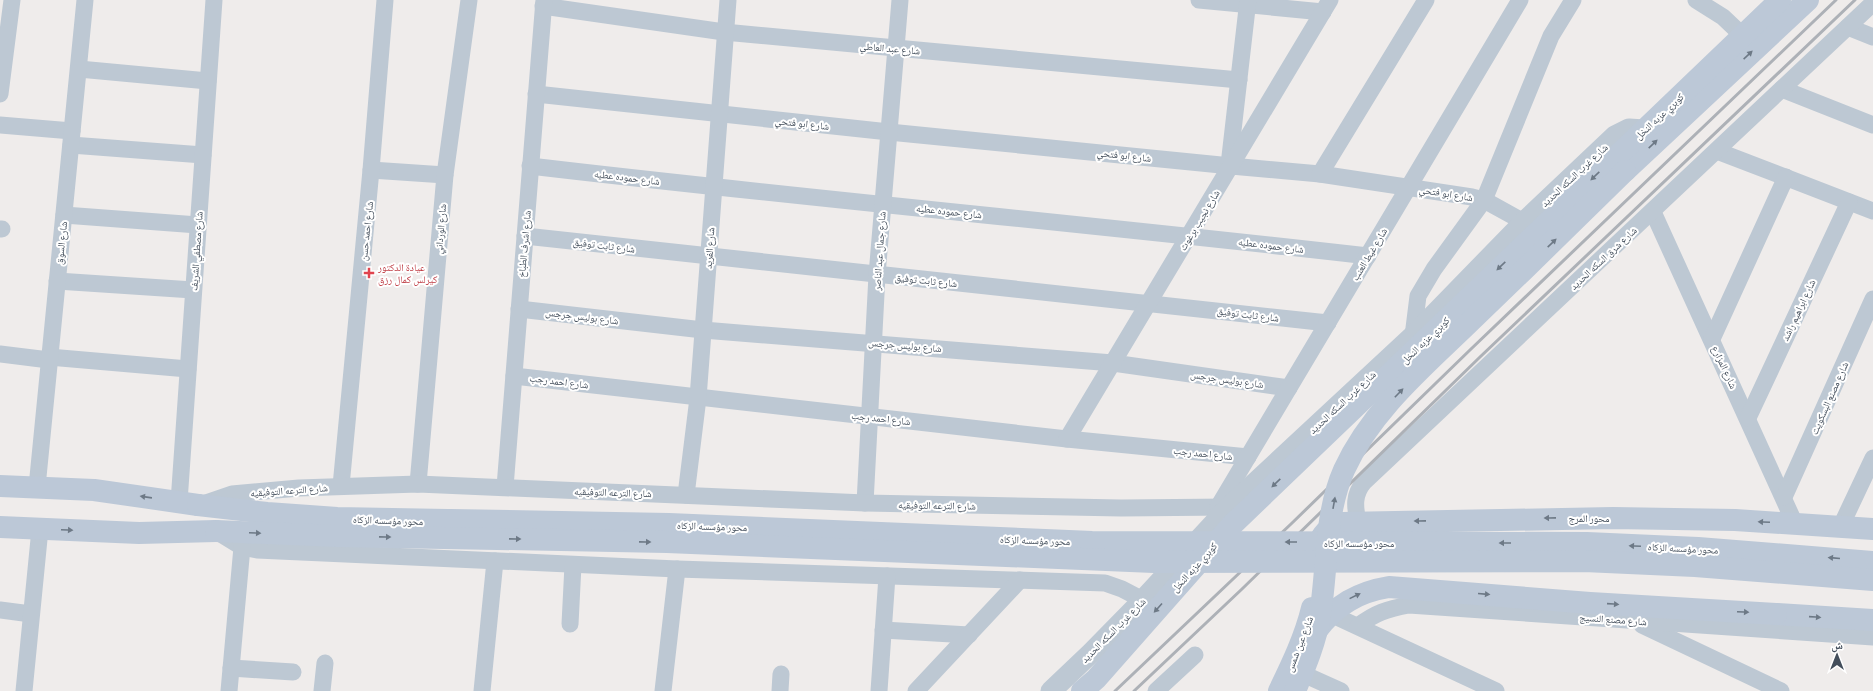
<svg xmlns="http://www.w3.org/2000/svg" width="1873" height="691" font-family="'Titillium Web','Noto Naskh Arabic',sans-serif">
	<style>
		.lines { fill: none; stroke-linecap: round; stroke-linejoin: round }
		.minor { stroke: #bdc8d3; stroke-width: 17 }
		.tertiary { stroke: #bdc8d3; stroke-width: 21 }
		.secondary { stroke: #bcc8d7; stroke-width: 22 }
		.rail { stroke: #adb1b7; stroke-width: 3 }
		.secondary-bridge { stroke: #bcc8d7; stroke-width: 22 }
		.oneway { fill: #6d7986 }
		.health-dot { fill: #e0444e; stroke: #fff; stroke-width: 1.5 }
		.labels { text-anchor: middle; stroke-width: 4; stroke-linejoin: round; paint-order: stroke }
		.street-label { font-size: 10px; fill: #434e5b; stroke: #fff }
		.health-label { font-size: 10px; fill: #be3a42; stroke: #fff; text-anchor: start }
	</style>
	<rect width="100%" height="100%" fill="#efeceb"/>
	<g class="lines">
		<g class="minor">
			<path d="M 1199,0 L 1323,12"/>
			<path d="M 1696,0 L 1723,17 L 1743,36"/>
			<path d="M 543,6 L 724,32 L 1239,80"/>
			<path d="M 1848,27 L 1873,37"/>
			<path d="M 79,69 L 208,81"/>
			<path d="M 1782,89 L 1873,125"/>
			<path d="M 0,94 L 12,0"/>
			<path d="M 536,94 L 889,132 L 1231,166 L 1320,174 L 1472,197 L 1484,200 L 1524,222"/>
			<path d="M 0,125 L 72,131"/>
			<path d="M 71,145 L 203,155"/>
			<path d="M 1717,151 L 1873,211"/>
			<path d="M 1229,165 L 1248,0"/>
			<path d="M 530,166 C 809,199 1089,224 1368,256"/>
			<path d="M 371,170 L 445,175"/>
			<path d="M 1320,174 L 1426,0"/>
			<path d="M 1653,212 L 1795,524"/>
			<path d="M 64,215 L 198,225"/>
			<path d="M 0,229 L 2,229"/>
			<path d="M 525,236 C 792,267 1060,292 1328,323"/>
			<path d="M 57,281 L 193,290"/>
			<path d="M 519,309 L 703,330 L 1113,363 L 1289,388"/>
			<path d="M 1413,336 L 1418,296 L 1434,269 L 1484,200 L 1551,36 L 1573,0"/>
			<path d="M 1712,339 L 1786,177"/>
			<path d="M 0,354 L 49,360"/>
			<path d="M 49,357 L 188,369"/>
			<path d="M 514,376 L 1067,439 L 1248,457"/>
			<path d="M 1748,418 L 1849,202"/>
			<path d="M 1067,439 L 1330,0"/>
			<path d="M 418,484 L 445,175 L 469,0"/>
			<path d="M 341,486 L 371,170 L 385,0"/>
			<path d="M 37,487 L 85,0"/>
			<path d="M 505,487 L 544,0"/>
			<path d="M 686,495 L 698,398 L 728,0"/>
			<path d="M 1784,497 L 1873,299"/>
			<path d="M 179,502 L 214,0"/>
			<path d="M 865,503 L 877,275 L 900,0"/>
			<path d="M 200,505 L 232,494 L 299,488 L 418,484 L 865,503 L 1121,508 L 1229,507"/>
			<path d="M 1218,507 L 1520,0"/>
			<path d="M 1358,523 C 1355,507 1353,495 1364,482 L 1873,3"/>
			<path d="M 1841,526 L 1873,458"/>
			<path d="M 216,531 L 242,547 L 257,550 L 677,569 L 1105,583 L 1122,589 L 1143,600"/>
			<path d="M 0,610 L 31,614"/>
			<path d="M 1322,610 L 1496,691"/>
			<path d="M 570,624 L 573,565"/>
			<path d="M 1642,625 L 1781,691"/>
			<path d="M 1358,626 C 1375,613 1387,609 1409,605 L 1873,637"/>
			<path d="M 883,630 L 969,635"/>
			<path d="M 231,668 L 293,672"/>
			<path d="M 1292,669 L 1341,691"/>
			<path d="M 24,691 L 40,529"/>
			<path d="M 229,691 L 242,547"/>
			<path d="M 322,691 L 325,663"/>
			<path d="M 482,691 L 495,561"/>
			<path d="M 663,691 L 677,569"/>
			<path d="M 780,691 L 781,674"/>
			<path d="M 879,691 L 887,576"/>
			<path d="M 916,691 L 1020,580"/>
			<path d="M 1156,691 L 1195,655"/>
		</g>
		<path class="tertiary" d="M 1051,691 L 1091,653 L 1143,600 L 1229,507 L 1413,336 L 1524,222 L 1615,136 L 1629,129 L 1644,130"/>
		<g class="secondary">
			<path d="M 1625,171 L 1808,0"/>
			<path d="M 0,486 L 94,490 L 198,505"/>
			<path d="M 0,527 L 139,533 L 216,531"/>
			<path d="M 1319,542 C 1324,531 1331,525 1343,523 L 1613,518 L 1735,520 L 1873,529"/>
			<path d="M 1776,614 L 1873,620"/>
			<path d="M 1082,691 L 1096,679 L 1231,526 L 1780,0"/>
			<path d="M 1279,691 C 1292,664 1305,637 1312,608"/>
		</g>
		<g class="rail">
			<path d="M 1115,691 L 1291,524 L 1471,349 L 1836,0"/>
			<path d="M 1134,691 L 1242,589 L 1480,357 L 1855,0"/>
		</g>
		<g class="secondary-bridge">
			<path d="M 198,505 L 267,513 L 337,518 L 669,524 L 1092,542 L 1587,543 L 1698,548 L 1873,562"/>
			<path d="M 216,531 L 337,536 L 667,542 L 1154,562 L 1584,561 L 1695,566 L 1873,580"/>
			<path d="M 1317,630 C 1336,605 1358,592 1389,587 L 1590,603 L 1776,614"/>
			<path d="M 1295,691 C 1305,667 1316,641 1320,615 C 1328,567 1324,515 1344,470 C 1372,409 1426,365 1473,319 C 1524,270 1574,221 1625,171"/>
		</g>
	</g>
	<defs><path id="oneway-solid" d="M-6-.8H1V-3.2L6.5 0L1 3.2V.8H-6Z"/></defs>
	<g class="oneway">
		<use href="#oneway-solid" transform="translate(1748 55) rotate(-43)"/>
		<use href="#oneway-solid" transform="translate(1653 144) rotate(-44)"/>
		<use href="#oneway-solid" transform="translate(1595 176) rotate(136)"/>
		<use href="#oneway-solid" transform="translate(1552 243) rotate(-44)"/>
		<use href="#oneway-solid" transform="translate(1501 266) rotate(136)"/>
		<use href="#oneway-solid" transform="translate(1399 393) rotate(-46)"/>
		<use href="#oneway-solid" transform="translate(1276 483) rotate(136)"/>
		<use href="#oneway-solid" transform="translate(146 497) rotate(-172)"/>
		<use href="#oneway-solid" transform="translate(1334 503) rotate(-80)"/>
		<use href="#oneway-solid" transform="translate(1550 518) rotate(179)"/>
		<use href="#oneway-solid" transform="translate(1420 521) rotate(179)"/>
		<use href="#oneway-solid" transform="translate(1764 522) rotate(-177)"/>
		<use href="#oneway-solid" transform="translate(67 530) rotate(3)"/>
		<use href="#oneway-solid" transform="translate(255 533) rotate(2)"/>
		<use href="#oneway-solid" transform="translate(385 537) rotate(1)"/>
		<use href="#oneway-solid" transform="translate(515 539) rotate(1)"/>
		<use href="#oneway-solid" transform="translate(645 542) rotate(1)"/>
		<use href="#oneway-solid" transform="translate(1291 542) rotate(-180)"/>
		<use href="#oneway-solid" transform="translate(1505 543) rotate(-180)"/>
		<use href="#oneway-solid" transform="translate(1635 546) rotate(-177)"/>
		<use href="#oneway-solid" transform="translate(1834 558) rotate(-175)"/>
		<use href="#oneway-solid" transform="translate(1484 594) rotate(5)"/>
		<use href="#oneway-solid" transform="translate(1355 596) rotate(-26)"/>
		<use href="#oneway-solid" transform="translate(1613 604) rotate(4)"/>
		<use href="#oneway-solid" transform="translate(1158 608) rotate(132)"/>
		<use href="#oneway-solid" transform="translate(1743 612) rotate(3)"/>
		<use href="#oneway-solid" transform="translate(1815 617) rotate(4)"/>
	</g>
	<path class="health-dot" d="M367 267h4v4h4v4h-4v4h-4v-4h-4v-4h4z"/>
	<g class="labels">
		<g class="street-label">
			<text transform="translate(890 48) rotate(5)" y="4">شارع عبد العاطي</text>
			<text transform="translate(1659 116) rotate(-43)" y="4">كوبري عزبه النخل</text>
			<text transform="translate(802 123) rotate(6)" y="4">شارع ابو فتحي</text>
			<text transform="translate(1124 155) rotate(6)" y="4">شارع ابو فتحي</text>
			<text transform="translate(1574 175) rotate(-43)" y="4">شارع غرب السكه الحديد</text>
			<text transform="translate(627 177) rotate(7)" y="4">شارع حموده عطيه</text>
			<text transform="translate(1446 193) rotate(9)" y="4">شارع ابو فتحي</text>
			<text transform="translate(949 211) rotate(6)" y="4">شارع حموده عطيه</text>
			<text transform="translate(1199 220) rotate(-59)" y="4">شارع نجيب برغوث</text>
			<text transform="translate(440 229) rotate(-85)" y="4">شارع الورداني</text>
			<text transform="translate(366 231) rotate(-84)" y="4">شارع احمد حسن</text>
			<text transform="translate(61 243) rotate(-84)" y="4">شارع السوق</text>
			<text transform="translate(524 244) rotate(-85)" y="4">شارع اشرف الطباخ</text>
			<text transform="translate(604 245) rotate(7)" y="4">شارع ثابت توفيق</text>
			<text transform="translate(1271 245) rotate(7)" y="4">شارع حموده عطيه</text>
			<text transform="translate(709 248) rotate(-86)" y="4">شارع الفريد</text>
			<text transform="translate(196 251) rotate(-86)" y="4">شارع مصطفي الشريف</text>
			<text transform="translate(879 251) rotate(-86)" y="4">شارع جمال عبد الناصر</text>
			<text transform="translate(1369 254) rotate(-59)" y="4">شارع غيط العنب</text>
			<text transform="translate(1603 258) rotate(-43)" y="4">شارع شرق السكه الحديد</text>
			<text transform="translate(926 280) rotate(6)" y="4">شارع ثابت توفيق</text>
			<text transform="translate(1798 310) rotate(-65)" y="4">شارع ابراهيم راشد</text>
			<text transform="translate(1248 314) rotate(7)" y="4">شارع ثابت توفيق</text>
			<text transform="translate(582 316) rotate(7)" y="4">شارع بوليس جرجس</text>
			<text transform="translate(1425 340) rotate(-44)" y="4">كوبري عزبه النخل</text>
			<text transform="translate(905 345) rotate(5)" y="4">شارع بوليس جرجس</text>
			<text transform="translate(1725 367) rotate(65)" y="4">شارع المزارع</text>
			<text transform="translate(1227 379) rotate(8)" y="4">شارع بوليس جرجس</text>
			<text transform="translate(559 381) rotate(7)" y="4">شارع احمد رجب</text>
			<text transform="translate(1829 398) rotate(-66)" y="4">شارع مصنع البسكويت</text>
			<text transform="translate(1342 402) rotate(-43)" y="4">شارع غرب السكه الحديد</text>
			<text transform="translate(881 418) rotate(6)" y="4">شارع احمد رجب</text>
			<text transform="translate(1203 453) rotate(6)" y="4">شارع احمد رجب</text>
			<text transform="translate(289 490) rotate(-4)" y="4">شارع الترعه التوفيقيه</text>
			<text transform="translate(613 492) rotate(2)" y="4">شارع الترعه التوفيقيه</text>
			<text transform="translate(937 505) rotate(1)" y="4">شارع الترعه التوفيقيه</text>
			<text x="1589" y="522">محور المرج</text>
			<text transform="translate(388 520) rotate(2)" y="4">محور مؤسسه الزكاه</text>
			<text transform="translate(712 526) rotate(2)" y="4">محور مؤسسه الزكاه</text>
			<text transform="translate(1035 540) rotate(2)" y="4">محور مؤسسه الزكاه</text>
			<text x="1359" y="547">محور مؤسسه الزكاه</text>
			<text transform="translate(1683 548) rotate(3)" y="4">محور مؤسسه الزكاه</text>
			<text transform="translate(1194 567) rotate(-48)" y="4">كوبري عزبه النخل</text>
			<text transform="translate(1613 619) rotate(4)" y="4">شارع مصنع النسيج</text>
			<text transform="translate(1113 630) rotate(-45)" y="4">شارع غرب السكه الحديد</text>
			<text transform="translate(1299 644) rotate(-69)" y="4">شارع عين شمس</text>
		</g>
		<g class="health-label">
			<text x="378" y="271">عيادة الدكتور<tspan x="378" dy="12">كيرلس كمال رزق</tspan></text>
		</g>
	</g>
	<g transform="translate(1837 655)" stroke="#ffffff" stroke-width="3" paint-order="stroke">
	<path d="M0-3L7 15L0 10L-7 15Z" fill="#434e5b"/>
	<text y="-6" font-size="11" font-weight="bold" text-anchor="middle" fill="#434e5b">ش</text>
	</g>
</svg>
